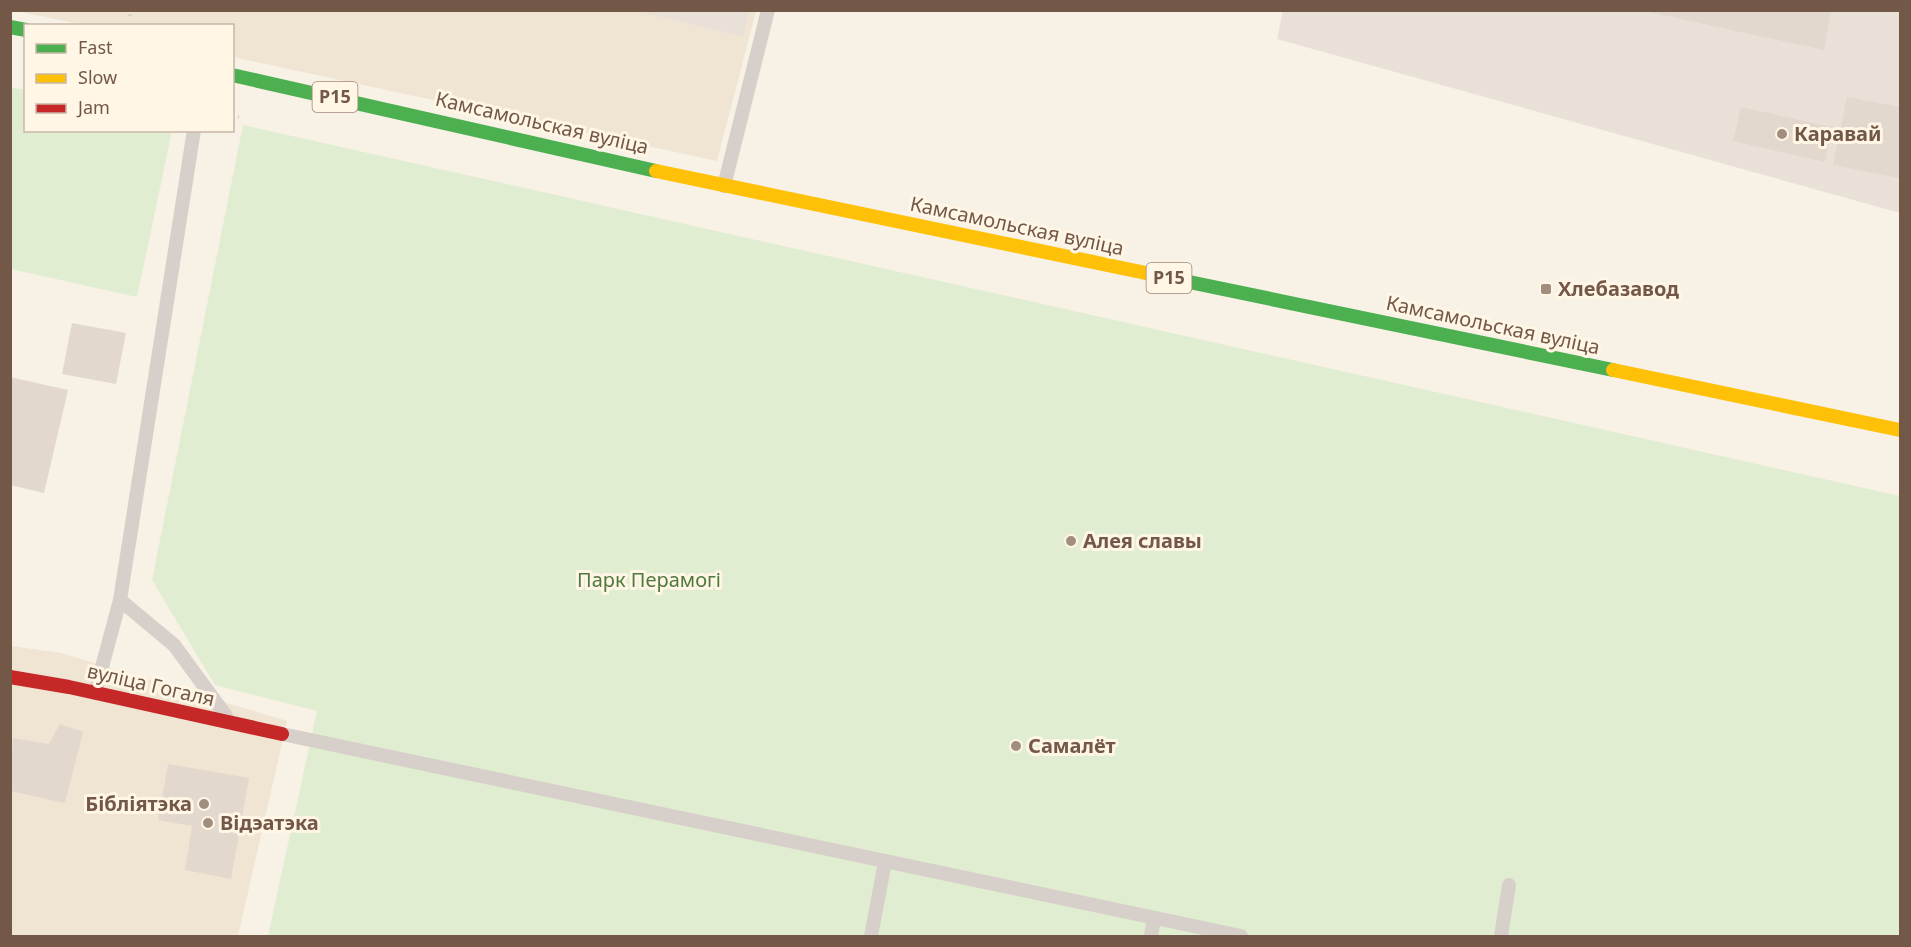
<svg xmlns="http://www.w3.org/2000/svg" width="1911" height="947" font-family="'Noto Sans',sans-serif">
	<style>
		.residential { fill: #f0e4d3 }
		.industrial { fill: #e9e0d7 }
		.green { fill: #e1edd0 }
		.building { fill: #e3d8ce }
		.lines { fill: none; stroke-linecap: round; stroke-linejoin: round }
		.path { stroke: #d9d1cb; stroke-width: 4; stroke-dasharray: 1.5 4.5; stroke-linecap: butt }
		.lane { stroke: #d7cfc9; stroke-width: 14 }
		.fast { stroke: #4caf50; stroke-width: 14 }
		.slow { stroke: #ffc107; stroke-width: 14 }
		.jam { stroke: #c62828; stroke-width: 14 }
		.poi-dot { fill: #a28e7f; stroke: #fff6e6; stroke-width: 2 }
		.labels { text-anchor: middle; stroke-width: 6; stroke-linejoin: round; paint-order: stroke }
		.shield { fill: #fff6e6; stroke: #9e8777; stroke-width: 1.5 }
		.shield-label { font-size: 18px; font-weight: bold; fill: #745847 }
		.street-label { font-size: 20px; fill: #745847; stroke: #fff6e6 }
		.poi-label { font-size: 20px; font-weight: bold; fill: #745847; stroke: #fff6e6; text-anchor: start }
		.park-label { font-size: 20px; fill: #4f7a3f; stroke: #fff6e6 }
	</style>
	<rect width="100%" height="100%" fill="#f7f1e6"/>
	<g class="residential">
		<path d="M 16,11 L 756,11 L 717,161 L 233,57 L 232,26 L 85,25 Z"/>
		<path d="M 11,646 L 61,653 L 287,721 L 238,936 L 11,936 Z"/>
	</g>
	<g class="industrial">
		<path d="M 1283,10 L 1900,11 L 1900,213 L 1277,39 Z"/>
		<path d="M 636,11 L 749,11 L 743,37 Z"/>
	</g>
	<g class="green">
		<path d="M 10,87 L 25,90 L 26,130 L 172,131 L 137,297 L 11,269 Z"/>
		<path d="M 243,125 L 1900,496 L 1900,936 L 268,936 L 317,711 L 215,685 L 152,580 Z"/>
	</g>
	<g class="building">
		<path d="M 1640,10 L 1831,10 L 1824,50 Z"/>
		<path d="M 1847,97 L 1900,107 L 1900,178 L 1833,165 Z"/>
		<path d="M 1741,107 L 1832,127 L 1825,162 L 1733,141 Z"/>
		<path d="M 72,323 L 126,333 L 116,384 L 62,374 Z"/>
		<path d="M 10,377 L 68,390 L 44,493 L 10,485 Z"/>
		<path d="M 60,724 L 83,732 L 65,803 L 10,791 L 13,738 L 49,744 Z"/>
		<path d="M 168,764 L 249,778 L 231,879 L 185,870 L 192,826 L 158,820 Z"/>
	</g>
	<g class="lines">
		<g class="path">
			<path d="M 130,16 L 131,10"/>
			<path d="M 232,116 L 239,117"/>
		</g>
		<g class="lane">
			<path d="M 194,130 L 120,600 L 174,645 L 226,716"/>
			<path d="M 724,186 L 768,10"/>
			<path d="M 95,693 L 120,600"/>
			<path d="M 282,734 L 1241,936"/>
			<path d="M 871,936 L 885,862"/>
			<path d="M 1151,936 L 1154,918"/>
			<path d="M 1501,936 L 1509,885"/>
		</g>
		<g class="fast">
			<path d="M 10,27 L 26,30"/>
			<path d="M 232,75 L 656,171"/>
			<path d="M 1165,277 L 1613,370"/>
		</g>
		<g class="slow">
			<path d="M 656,171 L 1165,277"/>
			<path d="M 1613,370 L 1900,430"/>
		</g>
		<path class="jam" d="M 10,677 L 69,687 L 282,734"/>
	</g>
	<g class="poi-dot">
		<circle cx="1782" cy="134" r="6"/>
		<rect x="1540" y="283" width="12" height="12" rx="3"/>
		<circle cx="1071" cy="541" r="6"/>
		<circle cx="1016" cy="746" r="6"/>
		<circle cx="204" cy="804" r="6"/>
		<circle cx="208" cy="823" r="6"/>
	</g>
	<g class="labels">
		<g class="shield">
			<rect x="312.5" y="82" width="45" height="30" rx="4.5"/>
			<rect x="1146.5" y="263" width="45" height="30" rx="4.5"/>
		</g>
		<g class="shield-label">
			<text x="335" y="103">Р15</text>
			<text x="1169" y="284">Р15</text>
		</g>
		<g class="street-label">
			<text transform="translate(542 123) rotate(13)" y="7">Камсамольская вуліца</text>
			<text transform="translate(1017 226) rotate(12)" y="7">Камсамольская вуліца</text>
			<text transform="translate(1493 325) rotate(12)" y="7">Камсамольская вуліца</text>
			<text transform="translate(151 685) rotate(13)" y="7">вуліца Гогаля</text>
		</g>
		<g class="poi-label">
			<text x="1794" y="141">Каравай</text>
			<text x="1558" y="296">Хлебазавод</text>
			<text x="1083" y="548">Алея славы</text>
			<text x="1028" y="753">Самалёт</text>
			<text x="192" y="811" text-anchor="end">Бібліятэка</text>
			<text x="220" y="830">Відэатэка</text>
		</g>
		<g class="park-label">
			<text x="649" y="587">Парк Перамогі</text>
		</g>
	</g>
	<rect width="1911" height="947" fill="none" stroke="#745847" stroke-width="24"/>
	<rect x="24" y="24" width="210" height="108" fill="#fff6e6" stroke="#c7b7a6" stroke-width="1.5"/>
	<rect x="36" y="44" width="30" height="9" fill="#4caf50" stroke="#c7b7a6" stroke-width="1.5"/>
	<text x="78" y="54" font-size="18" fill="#745847">Fast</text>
	<rect x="36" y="74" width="30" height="9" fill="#ffc107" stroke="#c7b7a6" stroke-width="1.5"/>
	<text x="78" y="84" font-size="18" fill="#745847">Slow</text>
	<rect x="36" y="104" width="30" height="9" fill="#c62828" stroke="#c7b7a6" stroke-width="1.5"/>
	<text x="78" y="114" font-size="18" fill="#745847">Jam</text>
</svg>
